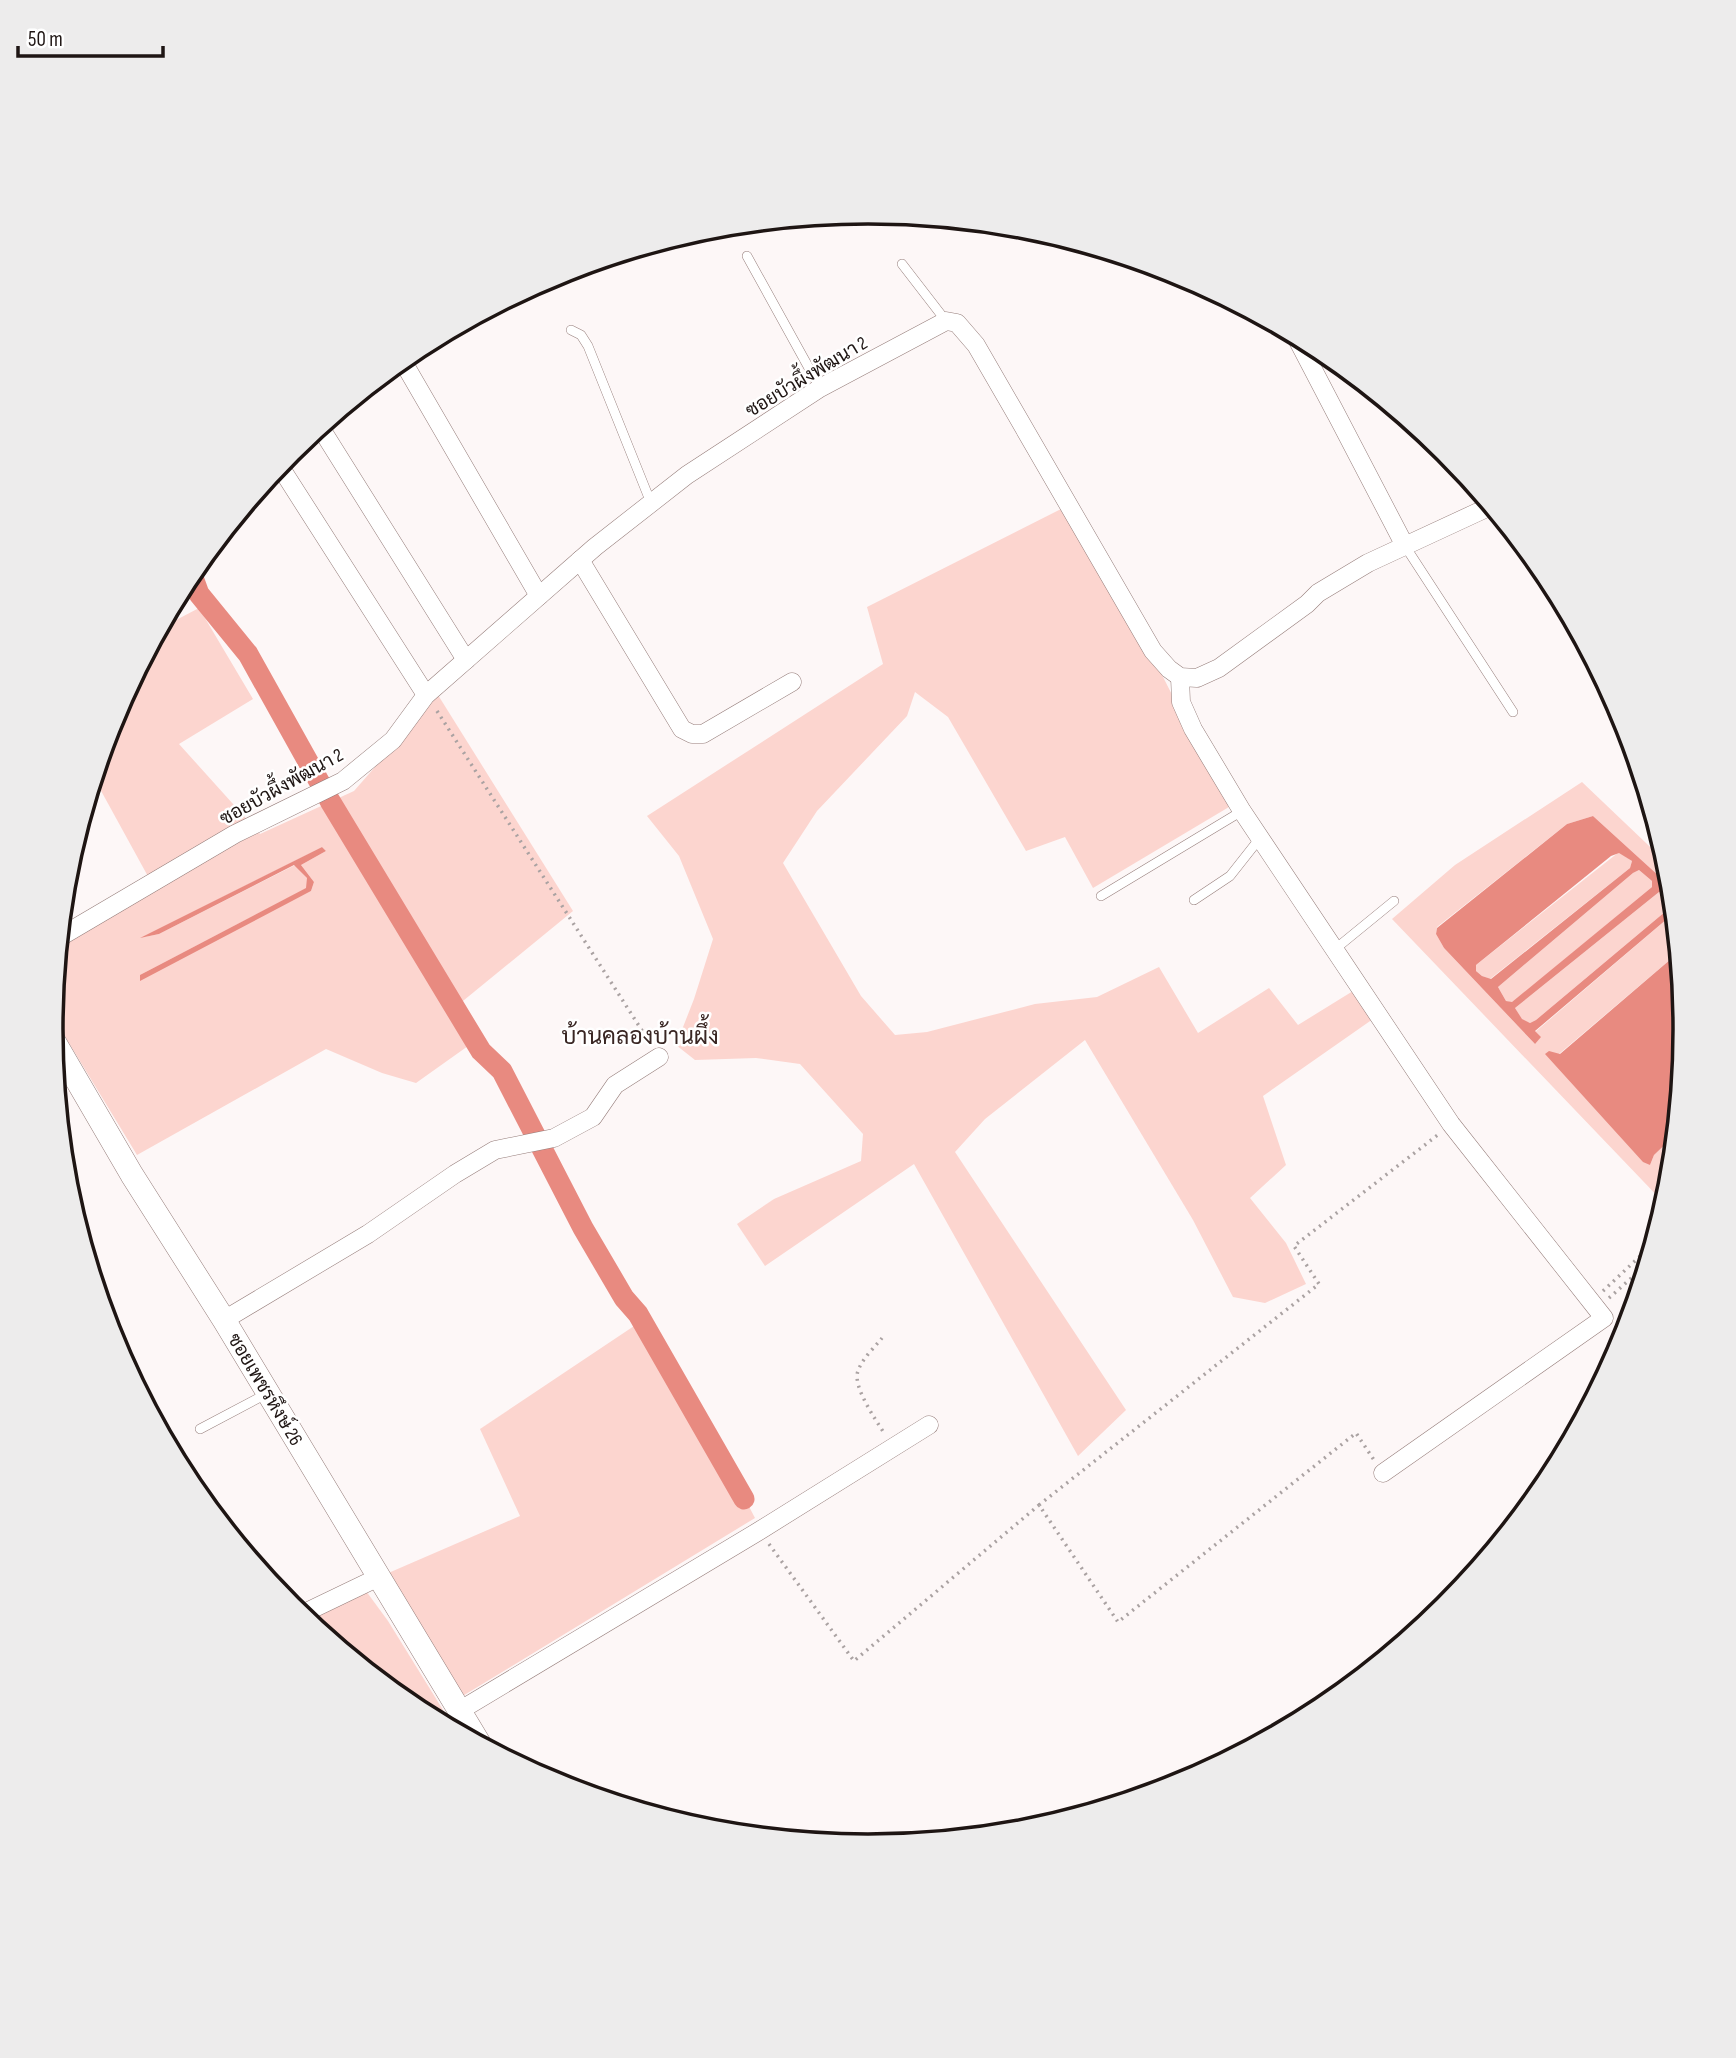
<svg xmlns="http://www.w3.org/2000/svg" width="1736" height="2058" font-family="'Sofia Sans Condensed',Sarabun,sans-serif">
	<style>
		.green { fill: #fcd5cf; fill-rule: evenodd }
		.water { fill: #e88a80; fill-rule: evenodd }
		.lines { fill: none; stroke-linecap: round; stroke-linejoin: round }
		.canal { stroke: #e88a80; stroke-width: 21 }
		.service-casing { stroke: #957d7a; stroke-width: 10 }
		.minor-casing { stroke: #957d7a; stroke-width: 19 }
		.tertiary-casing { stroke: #957d7a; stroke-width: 24 }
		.path { stroke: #aaa2a2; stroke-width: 3.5; stroke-dasharray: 2 5; stroke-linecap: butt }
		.service { stroke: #fff; stroke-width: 9 }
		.minor { stroke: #fff; stroke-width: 18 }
		.tertiary { stroke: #fff; stroke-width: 23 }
		.labels { text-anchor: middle; stroke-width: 5; stroke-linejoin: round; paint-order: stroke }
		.street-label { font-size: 19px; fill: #1e1513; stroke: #fff }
		.quarter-label { font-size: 23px; fill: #392623; stroke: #fff }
		.rim { fill: none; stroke: #1e1513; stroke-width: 3.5 }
	</style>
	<rect width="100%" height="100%" fill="#fdf7f7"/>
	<g class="green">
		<path d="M 1061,509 L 1161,673 L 1229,807 L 1093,888 L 1065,837 L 1026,851 L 948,717 L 915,692 L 907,716 L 817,811 L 783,863 L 861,996 L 895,1035 L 927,1032 L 1035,1004 L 1097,997 L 1159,967 L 1198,1033 L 1269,988 L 1298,1025 L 1353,991 L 1373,1019 L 1263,1096 L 1286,1165 L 1250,1198 L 1286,1243 L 1306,1284 L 1265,1303 L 1233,1297 L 1193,1220 L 1085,1040 L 985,1119 L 955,1152 L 1126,1410 L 1078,1456 L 914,1164 L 765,1266 L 737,1224 L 774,1199 L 861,1161 L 863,1134 L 800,1064 L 756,1058 L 695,1060 L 676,1045 L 694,999 L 713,939 L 679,856 L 647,816 L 883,664 L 867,607 Z"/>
		<path d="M 199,608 L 253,699 L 179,744 L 260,834 L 354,791 L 438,695 L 573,911 L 447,1014 L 468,1046 L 416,1083 L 382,1073 L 326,1049 L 137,1155 L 52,1015 L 59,947 L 156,891 L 94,778 L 113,716 L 159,629 ZM 322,847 L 326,851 L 301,865 L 314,882 L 311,891 L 140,975 L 307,888 L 307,878 L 295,865 L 159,934 L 144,937 Z"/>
		<path d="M 1582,782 L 1667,863 L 1671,887 L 1593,816 L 1567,824 L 1437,927 L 1436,934 L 1444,948 L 1535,1044 L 1535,1032 L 1674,913 L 1678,953 L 1559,1054 L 1650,1165 L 1654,1155 L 1675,1135 L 1669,1189 L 1665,1204 L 1392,919 L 1455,865 Z"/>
		<path d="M 1619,852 L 1632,861 L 1630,868 L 1490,979 L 1482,976 L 1476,971 L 1476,965 Z"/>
		<path d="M 1639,870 L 1652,881 L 1652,887 L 1512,1003 L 1506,1001 L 1498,987 L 1633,873 Z"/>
		<path d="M 1659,892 L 1666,894 L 1672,901 L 1672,906 L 1536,1020 L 1530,1023 L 1522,1020 L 1515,1008 Z"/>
		<path d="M 649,1316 L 755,1518 L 461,1697 L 386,1574 L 520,1516 L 480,1429 Z"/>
		<path d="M 366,1591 L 388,1621 L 456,1731 L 414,1708 L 307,1621 Z"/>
	</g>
	<g class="water">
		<path d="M 1593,816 L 1671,887 L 1674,913 L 1535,1031 L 1541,1037 L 1535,1044 L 1444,948 L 1436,934 L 1437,928 L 1567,824 ZM 1619,853 L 1632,861 L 1630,868 L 1491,979 L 1482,976 L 1476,971 L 1476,965 L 1611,856 ZM 1639,870 L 1652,881 L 1652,887 L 1512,1002 L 1506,1001 L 1498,987 L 1633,873 ZM 1659,892 L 1666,894 L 1672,901 L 1672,906 L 1536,1020 L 1530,1023 L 1522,1019 L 1515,1008 Z"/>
		<path d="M 322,847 L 326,851 L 301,865 L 314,882 L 311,891 L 140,981 L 140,975 L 306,888 L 307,878 L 294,865 L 159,934 L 140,938 Z"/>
		<path d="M 1678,953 L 1685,1029 L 1675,1135 L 1654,1155 L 1650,1165 L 1643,1162 L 1545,1054 L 1549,1051 L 1560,1054 Z"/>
	</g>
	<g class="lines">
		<path class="canal" d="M 191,572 L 199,594 L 248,654 L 330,801 L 481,1051 L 502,1071 L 583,1228 L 624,1298 L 638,1314 L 744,1499"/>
		<defs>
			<g id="service">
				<path d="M 747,256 L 820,388"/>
				<path d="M 902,264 L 946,321"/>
				<path d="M 571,330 L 581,335 L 588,346 L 651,503"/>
				<path d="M 1405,546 L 1513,712"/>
				<path d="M 1101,896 L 1242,811"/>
				<path d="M 1194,900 L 1230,876 L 1260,838"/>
				<path d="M 1334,950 L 1394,901"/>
				<path d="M 200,1429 L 266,1394"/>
			</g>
			<g id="minor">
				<path d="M 1295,335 L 1405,546"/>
				<path d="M 402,360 L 539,596"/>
				<path d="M 320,427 L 466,660"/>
				<path d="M 279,465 L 426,695"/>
				<path d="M 580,560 L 682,729 L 692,734 L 703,734 L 792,682"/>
				<path d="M 1180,677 L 1181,702 L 1193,729 L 1242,811 L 1451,1124 L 1604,1318 L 1383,1473"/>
				<path d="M 60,937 L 235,834 L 343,781 L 393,740 L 426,695 L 595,547 L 687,475 L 820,388 L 946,321 L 957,323 L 976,345 L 1153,651 L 1169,669 L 1180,677 L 1197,678 L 1219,668 L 1307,604 L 1318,593 L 1368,563 L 1491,506"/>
				<path d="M 224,1320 L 368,1234 L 455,1174 L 495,1150 L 554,1138 L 593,1117 L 615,1085 L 659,1057"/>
				<path d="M 300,1615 L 379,1577"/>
				<path d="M 459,1711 L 759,1531 L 929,1425"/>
			</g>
			<path id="tertiary" d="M 51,1036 L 132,1175 L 224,1320 L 479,1743"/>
		</defs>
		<use href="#service" class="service-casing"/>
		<use href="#minor" class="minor-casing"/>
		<use href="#tertiary" class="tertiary-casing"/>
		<g class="path">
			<path d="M 437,711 L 650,1043"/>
			<path d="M 1603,1291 L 1652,1245"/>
			<path d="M 1609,1298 L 1647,1264"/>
			<path d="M 882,1338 C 874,1348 862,1359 858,1371 C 852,1386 876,1420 884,1433"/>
			<path d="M 1039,1505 L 1319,1284 L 1294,1246 L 1439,1134"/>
			<path d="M 769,1544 L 854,1661 L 1039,1505 L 1118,1622 L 1356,1433 L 1374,1460"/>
		</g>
		<use href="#service" class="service"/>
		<use href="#minor" class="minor"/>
		<use href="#tertiary" class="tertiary"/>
	</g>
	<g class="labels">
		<g class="street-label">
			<text transform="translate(806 376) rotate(-31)" y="7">ซอยบัวผึ้งพัฒนา 2</text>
			<text transform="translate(281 786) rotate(-29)" y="7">ซอยบัวผึ้งพัฒนา 2</text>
			<text transform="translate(266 1389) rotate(59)" y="7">ซอยเพชรหึงษ์ 26</text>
		</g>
		<g class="quarter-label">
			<text x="640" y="1044">บ้านคลองบ้านผึ้ง</text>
		</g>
	</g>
	<path d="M0 0H1736V2058H0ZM63 1029a805 805 0 1 1 1610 0a805 805 0 1 1-1610 0Z" fill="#edecec" fill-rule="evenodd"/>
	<path class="rim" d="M63 1029a805 805 0 1 1 1610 0a805 805 0 1 1-1610 0Z"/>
	<path d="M18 46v10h145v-10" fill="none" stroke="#1e1513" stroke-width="3.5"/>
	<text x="28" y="46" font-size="21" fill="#1e1513" stroke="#ffffff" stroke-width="5" paint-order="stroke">50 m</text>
</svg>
